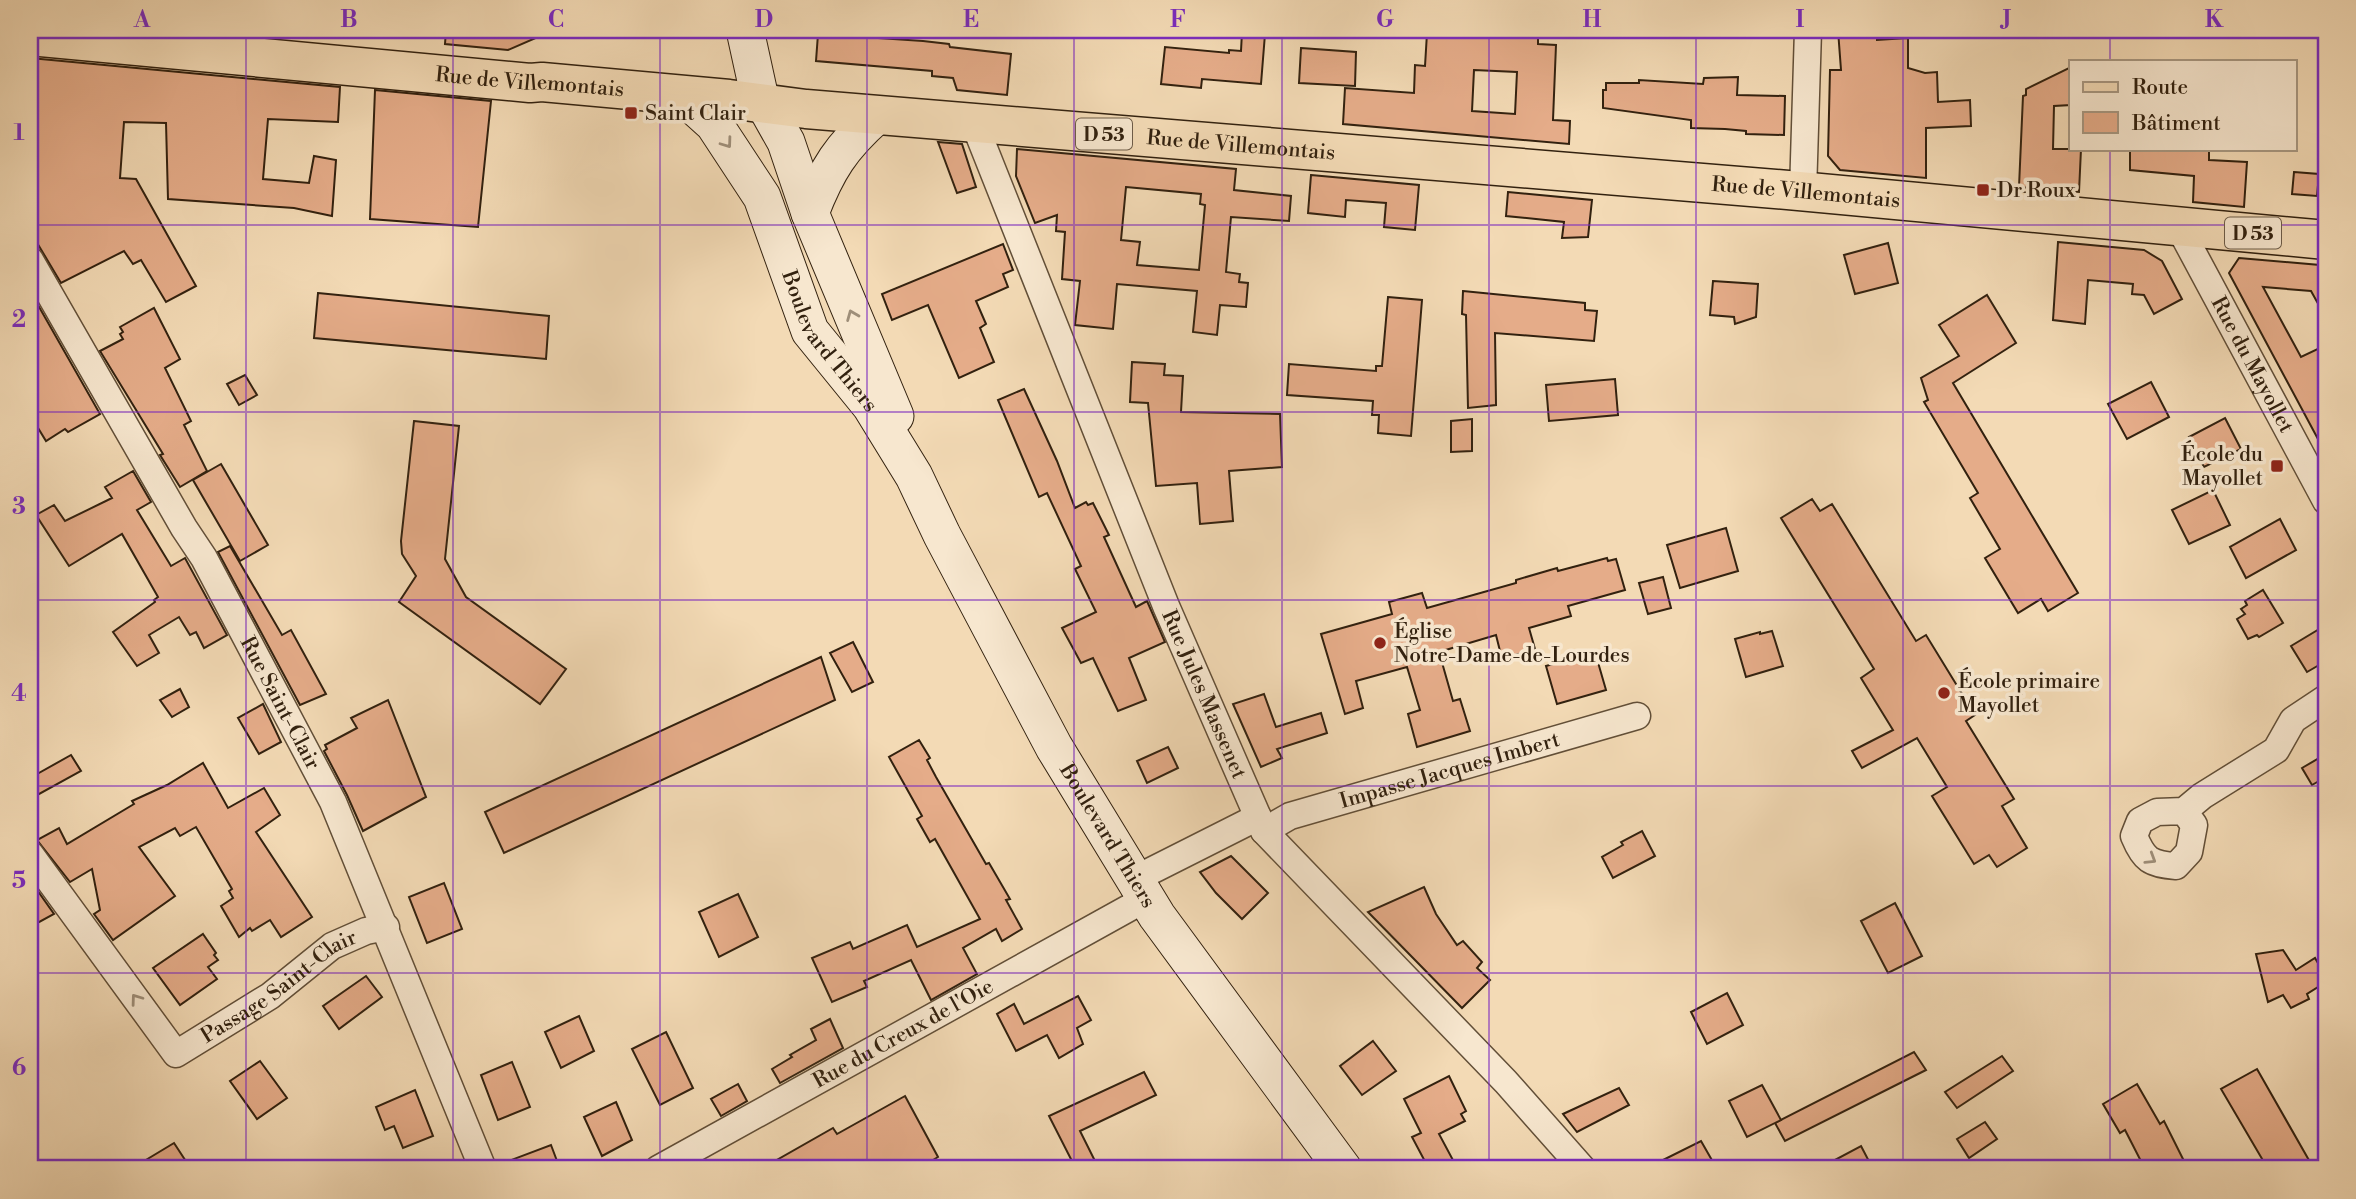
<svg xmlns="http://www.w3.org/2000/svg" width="2356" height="1199" font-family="'Libre Bodoni',serif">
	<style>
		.building { fill: #e5ac89; stroke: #32210f; stroke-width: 2; fill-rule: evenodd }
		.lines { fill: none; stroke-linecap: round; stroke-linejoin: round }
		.street-casing { stroke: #624f38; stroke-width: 29 }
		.secondary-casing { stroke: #32210f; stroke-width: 39 }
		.primary-casing { stroke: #32210f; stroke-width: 41 }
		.street { stroke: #f7e7cf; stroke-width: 26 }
		.secondary { stroke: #f7e7cf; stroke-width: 37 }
		.primary { stroke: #f3dab5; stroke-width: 38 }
		.oneway { stroke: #9e8e79 }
		.grid { fill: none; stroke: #7b2cbf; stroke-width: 2; stroke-opacity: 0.55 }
		.poi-dot { fill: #8f2418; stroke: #f7e7cf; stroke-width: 2.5 }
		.labels { text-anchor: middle; stroke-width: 7; stroke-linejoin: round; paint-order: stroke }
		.shield { fill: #f7e7cf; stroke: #6d5c49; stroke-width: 2 }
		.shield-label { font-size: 19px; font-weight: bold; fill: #32210f }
		.street-label { font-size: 21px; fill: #32210f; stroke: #f7e7cf }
		.poi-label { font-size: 21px; fill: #32210f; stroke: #f7e7cf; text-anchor: start }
		.neatline { fill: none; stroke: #7b2cbf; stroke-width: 2.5 }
		.grid-label { font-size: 23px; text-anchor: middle; font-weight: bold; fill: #7b2cbf }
	</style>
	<rect width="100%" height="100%" fill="#f3dab5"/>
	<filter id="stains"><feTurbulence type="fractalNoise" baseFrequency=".00286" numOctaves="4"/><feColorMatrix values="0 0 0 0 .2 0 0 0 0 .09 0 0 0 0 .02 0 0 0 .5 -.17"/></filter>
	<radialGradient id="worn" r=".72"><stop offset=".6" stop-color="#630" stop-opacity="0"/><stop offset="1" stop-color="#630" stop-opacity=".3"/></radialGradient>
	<g class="building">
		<path d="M 446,30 L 554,30 L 508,50 L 445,44 Z"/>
		<path d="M 1460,30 L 1538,30 L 1538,44 L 1556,45 L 1553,120 L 1570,121 L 1569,144 L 1343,124 L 1345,88 L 1414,93 L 1415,65 L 1425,66 L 1427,33 L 1460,35 ZM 1474,70 L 1517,72 L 1515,114 L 1472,111 Z"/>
		<path d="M 1838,30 L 1877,30 L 1877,40 L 1908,38 L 1908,68 L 1925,73 L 1937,72 L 1938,102 L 1970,100 L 1971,126 L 1926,128 L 1926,178 L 1840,170 L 1828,156 L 1830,70 L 1841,70 Z"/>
		<path d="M 1242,32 L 1265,34 L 1261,84 L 1202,79 L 1201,88 L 1161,84 L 1165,47 L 1229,53 L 1229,50 L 1241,51 Z"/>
		<path d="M 818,34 L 923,41 L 949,44 L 950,47 L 1011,54 L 1007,95 L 957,90 L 953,78 L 932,76 L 932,71 L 816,61 Z"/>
		<path d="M 1301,48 L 1356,52 L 1355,86 L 1299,83 Z"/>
		<path d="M 30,58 L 340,87 L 338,122 L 268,119 L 263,179 L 309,183 L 314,156 L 336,160 L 332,216 L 294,208 L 168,199 L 166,123 L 124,122 L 120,178 L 136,179 L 196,286 L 166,302 L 141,260 L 133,264 L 124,251 L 61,283 L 30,231 Z"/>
		<path d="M 2071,67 L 2071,105 L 2054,106 L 2053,149 L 2081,149 L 2079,192 L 2019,187 L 2023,96 L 2026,95 L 2026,89 Z"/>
		<path d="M 1738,77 L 1737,95 L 1785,96 L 1784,135 L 1746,134 L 1746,131 L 1725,129 L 1691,128 L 1691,120 L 1603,108 L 1603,90 L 1606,90 L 1606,83 L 1639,83 L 1639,80 L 1703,84 L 1704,78 Z"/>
		<path d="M 375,90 L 491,101 L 478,227 L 370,219 Z"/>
		<path d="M 938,142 L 962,144 L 976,187 L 957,193 Z"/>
		<path d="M 1017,149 L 1236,169 L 1234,190 L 1291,196 L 1289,221 L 1231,217 L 1226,272 L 1240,274 L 1239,282 L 1248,283 L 1246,307 L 1220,305 L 1217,335 L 1193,332 L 1197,291 L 1117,284 L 1113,329 L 1075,325 L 1080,281 L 1062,279 L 1065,232 L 1056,231 L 1057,215 L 1035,223 L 1016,176 ZM 1126,187 L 1201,194 L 1200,204 L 1205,205 L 1199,270 L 1137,265 L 1140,242 L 1121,240 Z"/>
		<path d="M 2130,149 L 2209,149 L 2209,160 L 2247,162 L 2244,207 L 2193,202 L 2194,176 L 2130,170 Z"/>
		<path d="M 2294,172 L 2319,174 L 2317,196 L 2292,194 Z"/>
		<path d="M 1311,175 L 1419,185 L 1415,230 L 1384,227 L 1386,203 L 1346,200 L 1345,217 L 1308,213 Z"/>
		<path d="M 1508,192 L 1592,200 L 1588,237 L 1562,238 L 1564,222 L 1506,216 Z"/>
		<path d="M 2058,242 L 2144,250 L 2162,261 L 2182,299 L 2154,314 L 2144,295 L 2132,294 L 2133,284 L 2088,280 L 2085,324 L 2053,320 Z"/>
		<path d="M 1888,243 L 1898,283 L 1855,294 L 1844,255 Z"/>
		<path d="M 1003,244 L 1013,270 L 1003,274 L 1008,287 L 976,301 L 986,324 L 980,328 L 994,362 L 959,378 L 928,305 L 892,320 L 882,294 Z"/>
		<path d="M 2239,258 L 2320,265 L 2326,276 L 2326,318 L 2311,291 L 2263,287 L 2301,357 L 2326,345 L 2326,454 L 2229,273 Z"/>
		<path d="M 1713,281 L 1758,284 L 1756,317 L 1735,324 L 1734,317 L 1710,315 Z"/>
		<path d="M 30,291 L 100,414 L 68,432 L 65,429 L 46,441 L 38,428 L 30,433 Z"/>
		<path d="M 1463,291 L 1585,303 L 1585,310 L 1597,311 L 1594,341 L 1495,333 L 1496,405 L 1468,408 L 1466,315 L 1462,314 Z"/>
		<path d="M 318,293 L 549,316 L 546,359 L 314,338 Z"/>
		<path d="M 1987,295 L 2016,343 L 1953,383 L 2078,593 L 2048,611 L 2041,599 L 2018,613 L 1985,558 L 2000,549 L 1970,498 L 1978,493 L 1924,402 L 1928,400 L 1921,378 L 1959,356 L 1939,325 Z"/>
		<path d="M 1388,297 L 1422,300 L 1411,436 L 1378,433 L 1379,415 L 1372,415 L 1373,401 L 1287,395 L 1289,364 L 1376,371 L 1376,366 L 1382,366 Z"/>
		<path d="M 154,308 L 180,359 L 165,368 L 191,421 L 184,425 L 207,471 L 180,487 L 160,455 L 163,454 L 100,351 L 123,339 L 120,334 L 123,332 L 120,327 Z"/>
		<path d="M 1132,362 L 1165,364 L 1164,375 L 1183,376 L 1181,412 L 1280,414 L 1282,467 L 1229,471 L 1233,521 L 1200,524 L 1197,483 L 1156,486 L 1148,403 L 1130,402 Z"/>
		<path d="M 245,375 L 257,395 L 239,405 L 227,384 Z"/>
		<path d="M 1615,379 L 1618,415 L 1549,421 L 1546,385 Z"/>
		<path d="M 2151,382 L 2169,417 L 2127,439 L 2108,404 Z"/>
		<path d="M 1024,389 L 1057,461 L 1075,508 L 1086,502 L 1088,505 L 1093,503 L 1109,535 L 1104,537 L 1136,607 L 1147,601 L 1165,642 L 1129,658 L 1146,700 L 1118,711 L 1093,658 L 1081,663 L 1062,628 L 1096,612 L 1075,569 L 1081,566 L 1047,493 L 1039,497 L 998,400 Z"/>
		<path d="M 2225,418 L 2241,449 L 2204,467 L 2189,437 Z"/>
		<path d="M 1472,419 L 1472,451 L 1451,452 L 1451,421 Z"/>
		<path d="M 414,421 L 459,426 L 445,559 L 466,597 L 566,669 L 540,704 L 399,602 L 416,576 L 402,554 L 401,541 Z"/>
		<path d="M 221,464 L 268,545 L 240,561 L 193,480 Z"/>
		<path d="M 133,471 L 151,502 L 137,510 L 171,566 L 185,558 L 227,635 L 204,648 L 196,632 L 190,635 L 179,617 L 149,635 L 159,653 L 137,666 L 113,632 L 155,602 L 154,600 L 158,597 L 122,534 L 69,566 L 36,515 L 54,505 L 65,521 L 112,498 L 105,487 Z"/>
		<path d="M 2213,490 L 2230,525 L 2189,544 L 2172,510 Z"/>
		<path d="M 1812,499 L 1820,511 L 1832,504 L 1916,641 L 1926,635 L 1975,715 L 1966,721 L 2014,799 L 2002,806 L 2027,848 L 1997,867 L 1989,855 L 1974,864 L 1932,796 L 1947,787 L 1917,738 L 1862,768 L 1852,751 L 1893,730 L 1861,678 L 1874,669 L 1781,518 Z"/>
		<path d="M 2280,519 L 2296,550 L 2246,578 L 2230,547 Z"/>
		<path d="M 1726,528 L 1738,571 L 1680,588 L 1667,545 Z"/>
		<path d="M 230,546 L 282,635 L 291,630 L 326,694 L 300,705 L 218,552 Z"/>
		<path d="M 1607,558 L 1608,561 L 1616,559 L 1625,590 L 1568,606 L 1571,616 L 1529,628 L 1535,649 L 1502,659 L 1496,635 L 1439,652 L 1453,701 L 1460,699 L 1470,731 L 1417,747 L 1408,714 L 1420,710 L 1407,667 L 1356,681 L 1363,708 L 1345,714 L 1321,634 L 1392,614 L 1389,602 L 1422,593 L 1427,608 L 1516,583 L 1516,580 L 1557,568 L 1558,571 Z"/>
		<path d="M 1663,577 L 1671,608 L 1648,614 L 1639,583 Z"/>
		<path d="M 2263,590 L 2283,623 L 2259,637 L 2257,635 L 2248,639 L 2237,619 L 2245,614 L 2241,609 L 2247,605 L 2245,601 Z"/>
		<path d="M 2326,625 L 2326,661 L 2307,672 L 2291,646 Z"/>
		<path d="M 1772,631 L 1783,666 L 1746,677 L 1735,639 L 1760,632 L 1760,634 Z"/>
		<path d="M 853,642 L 873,682 L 852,692 L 830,653 Z"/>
		<path d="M 1595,652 L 1606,690 L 1557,704 L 1546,666 Z"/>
		<path d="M 821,657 L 835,700 L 504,853 L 485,812 Z"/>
		<path d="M 180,689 L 189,707 L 172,717 L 160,700 Z"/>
		<path d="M 1264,694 L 1276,727 L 1321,713 L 1327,733 L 1277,749 L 1282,758 L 1261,767 L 1233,704 Z"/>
		<path d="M 388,700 L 426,797 L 363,831 L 347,795 L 324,751 L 327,749 L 325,745 L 357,728 L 351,718 Z"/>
		<path d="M 263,704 L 281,742 L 259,754 L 238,718 Z"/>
		<path d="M 919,740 L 930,758 L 927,760 L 936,777 L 986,864 L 989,863 L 1010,899 L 1006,900 L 1022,929 L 1002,941 L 996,929 L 963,948 L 977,974 L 931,1000 L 911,960 L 864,981 L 867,987 L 832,1002 L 812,958 L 850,942 L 853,949 L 907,925 L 917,947 L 980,919 L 935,839 L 930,842 L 917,819 L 922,816 L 889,757 Z"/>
		<path d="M 1168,747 L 1178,768 L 1147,783 L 1137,761 Z"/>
		<path d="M 2326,754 L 2326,777 L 2312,785 L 2302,768 Z"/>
		<path d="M 71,755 L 81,771 L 30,799 L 30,778 Z"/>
		<path d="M 203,763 L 228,808 L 264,788 L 280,815 L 256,832 L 312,917 L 281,937 L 270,920 L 252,931 L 250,928 L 239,937 L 221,906 L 233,898 L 229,891 L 232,889 L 196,827 L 180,836 L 175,828 L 139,847 L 175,896 L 113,940 L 94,914 L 100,910 L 92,869 L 70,882 L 37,840 L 59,828 L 67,844 L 134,804 L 132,801 L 167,785 Z"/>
		<path d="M 1642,831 L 1655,856 L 1613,878 L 1602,857 L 1623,845 L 1621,842 Z"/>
		<path d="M 1231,856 L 1268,893 L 1242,919 L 1216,893 L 1200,872 Z"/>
		<path d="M 30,880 L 54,914 L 30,927 Z"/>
		<path d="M 444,883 L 462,929 L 427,943 L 409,897 Z"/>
		<path d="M 1424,887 L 1436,914 L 1457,945 L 1463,941 L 1482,962 L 1477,968 L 1490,980 L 1462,1008 L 1368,912 Z"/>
		<path d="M 738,894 L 758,937 L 719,957 L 699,912 Z"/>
		<path d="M 1895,903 L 1922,956 L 1888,973 L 1861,921 Z"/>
		<path d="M 203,934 L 216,953 L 214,955 L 218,960 L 208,967 L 217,979 L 180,1005 L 153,968 Z"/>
		<path d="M 2283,950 L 2296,970 L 2315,958 L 2326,977 L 2326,982 L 2307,994 L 2309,999 L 2291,1008 L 2283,995 L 2268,1002 L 2256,954 Z"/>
		<path d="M 366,976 L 382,997 L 339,1029 L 323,1006 Z"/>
		<path d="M 1727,993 L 1743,1025 L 1707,1044 L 1691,1012 Z"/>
		<path d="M 1078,996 L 1091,1020 L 1077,1028 L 1083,1044 L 1059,1058 L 1047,1035 L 1016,1051 L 997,1014 L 1014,1004 L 1024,1024 Z"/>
		<path d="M 579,1016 L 594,1051 L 561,1068 L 545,1032 Z"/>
		<path d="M 830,1019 L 843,1048 L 780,1083 L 772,1069 L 792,1057 L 790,1055 L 816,1040 L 811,1029 Z"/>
		<path d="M 666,1032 L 693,1088 L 660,1105 L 632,1049 Z"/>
		<path d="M 1373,1041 L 1396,1071 L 1362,1095 L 1340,1066 Z"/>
		<path d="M 1914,1052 L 1926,1070 L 1785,1141 L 1775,1123 Z"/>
		<path d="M 2002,1056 L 2013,1071 L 1957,1108 L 1945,1092 Z"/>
		<path d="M 260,1061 L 287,1098 L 257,1119 L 230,1081 Z"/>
		<path d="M 512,1062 L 530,1107 L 498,1120 L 481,1075 Z"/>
		<path d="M 2257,1069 L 2314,1169 L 2268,1169 L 2221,1089 Z"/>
		<path d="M 1144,1072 L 1156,1095 L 1080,1131 L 1099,1169 L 1076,1169 L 1049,1116 Z"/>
		<path d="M 1449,1076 L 1466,1111 L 1461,1114 L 1465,1121 L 1439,1134 L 1454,1162 L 1440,1169 L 1429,1169 L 1412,1137 L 1421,1133 L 1404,1099 Z"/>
		<path d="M 738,1084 L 747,1101 L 721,1116 L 711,1099 Z"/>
		<path d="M 2137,1084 L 2160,1124 L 2164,1121 L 2188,1169 L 2145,1169 L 2125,1130 L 2120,1133 L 2103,1104 Z"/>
		<path d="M 1762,1085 L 1781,1120 L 1747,1137 L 1729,1101 Z"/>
		<path d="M 1619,1088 L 1629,1105 L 1577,1132 L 1563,1114 Z"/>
		<path d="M 415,1090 L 433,1136 L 403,1148 L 394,1126 L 385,1130 L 376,1107 Z"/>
		<path d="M 905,1096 L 938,1157 L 918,1169 L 761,1169 L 833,1128 L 837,1134 Z"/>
		<path d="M 616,1102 L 632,1140 L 602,1156 L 584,1117 Z"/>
		<path d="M 1985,1122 L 1997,1139 L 1969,1158 L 1957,1139 Z"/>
		<path d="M 1701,1141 L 1717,1169 L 1645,1169 Z"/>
		<path d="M 174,1143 L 191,1169 L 131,1169 Z"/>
		<path d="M 551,1145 L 560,1169 L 498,1169 L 498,1165 Z"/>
		<path d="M 1861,1146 L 1873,1169 L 1818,1169 Z"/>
	</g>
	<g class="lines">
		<defs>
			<g id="street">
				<path id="s1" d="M 974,123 L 1166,606 L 1264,831 L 1506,1082 L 1583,1169"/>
				<path d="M 1803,192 L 1808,30"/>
				<path id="s2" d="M 2179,227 L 2326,501"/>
				<path id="s3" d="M 30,260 L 184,528 L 204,558 L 333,802 L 483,1169"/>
				<path d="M 2184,811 L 2194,825 L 2189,852 L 2176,866 C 2150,864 2144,860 2134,836 L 2140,821 L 2157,812 L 2184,811 L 2202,796 L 2276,750 L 2293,720 L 2326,698"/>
				<path id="s4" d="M 1264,831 L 1290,816 L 1637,716"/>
				<path id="s5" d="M 30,854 L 176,1054 L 270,996 L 332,946 L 366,931 L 386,927"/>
				<path d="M 1135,879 L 1258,817"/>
				<path id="s6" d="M 658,1169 L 1147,898"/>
			</g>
			<g id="secondary">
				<path d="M 745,30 L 759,94 L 786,142 L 810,213 L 895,416"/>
				<path id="s7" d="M 683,96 L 714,124 L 762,197 L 810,331 L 871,406 L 914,476 L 942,535 L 1054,747 L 1157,916 L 1343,1169"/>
				<path d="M 810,213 C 827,169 841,147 877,115"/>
			</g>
			<g id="primary">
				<path id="s8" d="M 30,36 L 530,83 L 542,82 L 729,99 L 806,109 L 1788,190 L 2326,240"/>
			</g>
		</defs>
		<use href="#street" class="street-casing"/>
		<use href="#secondary" class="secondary-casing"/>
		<use href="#primary" class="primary-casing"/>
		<use href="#street" class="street"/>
		<use href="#secondary" class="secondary"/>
		<use href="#primary" class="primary"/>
	</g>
	<defs><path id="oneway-chevron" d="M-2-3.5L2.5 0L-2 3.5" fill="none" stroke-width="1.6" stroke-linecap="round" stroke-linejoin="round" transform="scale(1.75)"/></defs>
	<g class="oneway">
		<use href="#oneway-chevron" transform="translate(727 143) rotate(54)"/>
		<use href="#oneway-chevron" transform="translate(852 315) rotate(-112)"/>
		<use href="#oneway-chevron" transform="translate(2151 859) rotate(32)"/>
		<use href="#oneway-chevron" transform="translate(136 999) rotate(-126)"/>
	</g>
	<path class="grid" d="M 246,30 L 246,1169M 453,30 L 453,1169M 660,30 L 660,1169M 867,30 L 867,1169M 1074,30 L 1074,1169M 1282,30 L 1282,1169M 1489,30 L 1489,1169M 1696,30 L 1696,1169M 1903,30 L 1903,1169M 2110,30 L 2110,61M 2110,149 L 2110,1169M 30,225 L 2326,225M 30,412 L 2326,412M 30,600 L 2326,600M 30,786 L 2326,786M 30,973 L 2326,973"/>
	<g class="poi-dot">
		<rect x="624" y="106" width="14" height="14" rx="3.5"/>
		<rect x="1976" y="183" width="14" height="14" rx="3.5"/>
		<rect x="2270" y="459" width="14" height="14" rx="3.5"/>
		<circle cx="1380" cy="643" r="7"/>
		<circle cx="1944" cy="693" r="7"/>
	</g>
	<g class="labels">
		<g class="shield">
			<rect x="1076" y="118.5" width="56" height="31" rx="5"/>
			<rect x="2225" y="217.5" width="56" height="31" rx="5"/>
		</g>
		<g class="shield-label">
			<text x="1104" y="141">D 53</text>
			<text x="2253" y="240">D 53</text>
		</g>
		<g class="street-label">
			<text dy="7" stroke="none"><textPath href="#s8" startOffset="502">Rue de Villemontais</textPath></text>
			<text dy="7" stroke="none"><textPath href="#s8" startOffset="1216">Rue de Villemontais</textPath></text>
			<text dy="7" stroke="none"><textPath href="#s8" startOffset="1783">Rue de Villemontais</textPath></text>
			<text dy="7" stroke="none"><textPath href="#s7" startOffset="290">Boulevard Thiers</textPath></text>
			<text dy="7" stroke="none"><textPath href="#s2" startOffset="156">Rue du Mayollet</textPath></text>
			<text dy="7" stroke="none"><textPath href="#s1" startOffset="616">Rue Jules Massenet</textPath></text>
			<text dy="7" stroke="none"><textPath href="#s3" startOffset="509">Rue Saint-Clair</textPath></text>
			<text dy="7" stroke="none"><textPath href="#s4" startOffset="196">Impasse Jacques Imbert</textPath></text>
			<text dy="7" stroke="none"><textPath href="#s7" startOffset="859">Boulevard Thiers</textPath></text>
			<text dy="7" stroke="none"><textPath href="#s5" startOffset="371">Passage Saint-Clair</textPath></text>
			<text dy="7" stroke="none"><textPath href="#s6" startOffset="280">Rue du Creux de l'Oie</textPath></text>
		</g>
		<g class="poi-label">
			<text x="645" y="120">Saint Clair</text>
			<text x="1997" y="197">Dr Roux</text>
			<text x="2263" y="461" text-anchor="end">École du<tspan x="2263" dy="24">Mayollet</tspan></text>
			<text x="1394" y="638">Église<tspan x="1394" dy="24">Notre-Dame-de-Lourdes</tspan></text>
			<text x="1958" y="688">École primaire<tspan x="1958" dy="24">Mayollet</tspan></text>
		</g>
	</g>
	<rect width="2356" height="1199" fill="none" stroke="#f3dab5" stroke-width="77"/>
	<rect x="2069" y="60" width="228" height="91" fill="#f7e7cf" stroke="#a89882" stroke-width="2"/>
	<rect x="2083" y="82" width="35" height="10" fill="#f3dab5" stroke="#a89882" stroke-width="2"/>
	<text x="2132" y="94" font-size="21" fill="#32210f">Route</text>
	<rect x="2083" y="112" width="35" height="21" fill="#e5ac89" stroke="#a89882" stroke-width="2"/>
	<text x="2132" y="130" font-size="21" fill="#32210f">Bâtiment</text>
	<rect x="38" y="38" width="2280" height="1122" class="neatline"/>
	<g class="grid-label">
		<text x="142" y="27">A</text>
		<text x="349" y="27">B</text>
		<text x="556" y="27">C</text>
		<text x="764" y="27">D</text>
		<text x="971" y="27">E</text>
		<text x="1178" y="27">F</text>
		<text x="1385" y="27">G</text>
		<text x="1592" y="27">H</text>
		<text x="1800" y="27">I</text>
		<text x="2007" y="27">J</text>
		<text x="2214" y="27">K</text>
		<text x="19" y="140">1</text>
		<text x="19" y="327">2</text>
		<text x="19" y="514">3</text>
		<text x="19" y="701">4</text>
		<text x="19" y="888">5</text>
		<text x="19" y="1075">6</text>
	</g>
	<rect width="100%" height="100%" filter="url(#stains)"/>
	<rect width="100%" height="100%" fill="url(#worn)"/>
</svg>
